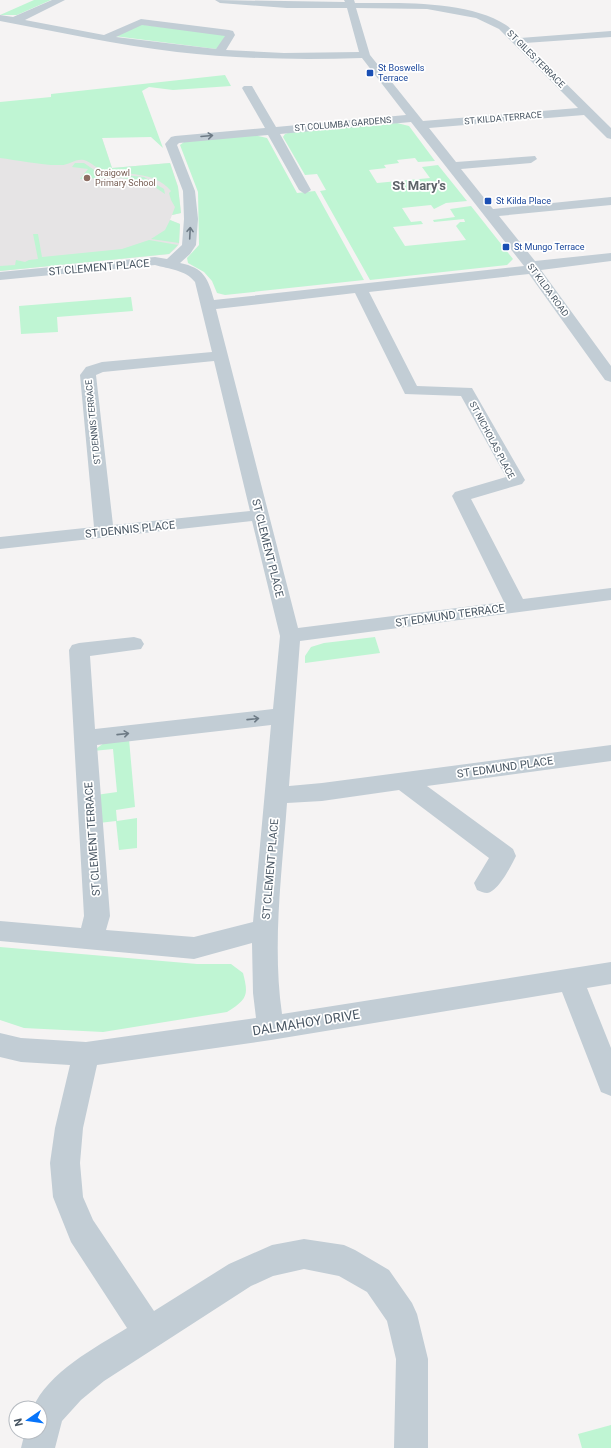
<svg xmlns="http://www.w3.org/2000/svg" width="611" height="1448" font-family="Roboto,sans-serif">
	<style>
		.education { fill: #e6e4e5 }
		.green { fill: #bff5d3 }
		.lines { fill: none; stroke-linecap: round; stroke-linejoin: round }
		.minor { fill: #c2cdd5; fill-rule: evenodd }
		.oneway { stroke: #6d7a85 }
		.transit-dot { fill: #1a4fb4; stroke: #fff; stroke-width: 1.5 }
		.education-dot { fill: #8d6e63; stroke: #fff; stroke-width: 1.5 }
		.labels { text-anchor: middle; stroke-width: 3.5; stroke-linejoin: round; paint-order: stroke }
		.far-street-label { font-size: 9px; fill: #485663; stroke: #fff }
		.far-transit-label { font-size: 9px; fill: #164399; stroke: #fff; text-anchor: start }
		.far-education-label { font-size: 9px; fill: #785e54; stroke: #fff; text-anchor: start }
		.street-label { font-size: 11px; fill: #485663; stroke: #fff }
		.far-district-label { font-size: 13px; font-weight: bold; fill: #5e6369; stroke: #fff }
		.near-street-label { font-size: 13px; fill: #485663; stroke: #fff }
	</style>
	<rect width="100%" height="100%" fill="#f5f3f3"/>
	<path class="education" d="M 0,102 L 102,138 L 112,168 L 170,163 L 178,187 L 181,213 L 172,215 L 170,220 L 180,224 L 179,244 L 175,249 L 169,254 L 0,271 Z"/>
	<g class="green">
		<path d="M 34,0 L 51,0 L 17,15 L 0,15 Z"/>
		<path d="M 137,24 L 226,35 L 218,48 L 216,49 L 114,36 Z"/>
		<path d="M 225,75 L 231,86 L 173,90 L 149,87 L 142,91 L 163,148 L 151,137 L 102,138 L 112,168 L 170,163 L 178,187 L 181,213 L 172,215 L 175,207 L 171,200 L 169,193 L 171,191 C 153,170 128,176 103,170 C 97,169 91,162 84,160 C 76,158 69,165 61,165 C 46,166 16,160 0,158 L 0,102 L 51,97 L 51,94 Z"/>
		<path d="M 397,123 L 409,126 L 435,161 L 418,162 L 415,158 L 397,160 L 399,163 L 384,165 L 386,168 L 369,170 L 377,183 L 430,178 L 422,167 L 438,165 L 467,201 L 446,203 L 434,209 L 431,205 L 402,208 L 411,222 L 421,221 L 423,224 L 393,227 L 405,246 L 466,240 L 456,226 L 460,222 L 465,222 L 464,219 L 434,222 L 433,220 L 455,217 L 450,209 L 471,206 L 513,259 L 507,265 L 370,280 L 320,191 L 326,190 L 317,174 L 305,175 L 283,137 L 285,134 L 291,132 Z"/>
		<path d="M 254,135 L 267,138 L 297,193 L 315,191 L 364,280 L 225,295 L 217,293 L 212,281 L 204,272 L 188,263 L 187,258 L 199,245 L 198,192 L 180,145 L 184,142 Z"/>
		<path d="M 75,163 L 84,163 L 97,172 L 144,177 L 164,189 L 165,194 L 149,183 L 117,177 L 80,179 L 88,169 L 72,167 Z"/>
		<path d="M 170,220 L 180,224 L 179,243 L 151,239 L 165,230 Z"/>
		<path d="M 33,234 L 38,234 L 42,257 L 122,249 L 149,240 L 178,245 L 169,254 L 0,271 L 0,266 L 15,265 L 16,260 L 25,262 L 29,260 L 38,259 Z"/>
		<path d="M 131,297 L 133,311 L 57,317 L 58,332 L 21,334 L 19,306 Z"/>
		<path d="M 375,637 L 380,653 L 305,663 L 305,656 L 311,647 L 324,643 Z"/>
		<path d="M 129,739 L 135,807 L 116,810 L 117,821 L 137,818 L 137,848 L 119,850 L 116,821 L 99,823 L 96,795 L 117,792 L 113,749 L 93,751 L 104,743 Z"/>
		<path d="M 0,947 L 197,964 L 231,964 L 243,973 C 249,996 247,999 227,1012 L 103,1032 L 24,1028 L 0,1020 Z"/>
		<path d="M 611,1425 L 611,1448 L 582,1448 L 578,1434 Z"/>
	</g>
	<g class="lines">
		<path class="minor" d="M 52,0 L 65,0 L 25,20 L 104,35 L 141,19 L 229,30 L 233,31 L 235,35 L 226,50 L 284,53 L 359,52 L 347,8 L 287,8 L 220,3 L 215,0 L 345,2 L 344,0 L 354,0 L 355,3 C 399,3 468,0 506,25 C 511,28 515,34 520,38 L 611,31 L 611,37 L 525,43 L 611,128 L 611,139 L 607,138 L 584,115 L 429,128 L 456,162 L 535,156 L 537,159 L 531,163 L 461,169 L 493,209 L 611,197 L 611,205 L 499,216 L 535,261 L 611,253 L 611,261 L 541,270 L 611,366 L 611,382 L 605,380 L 529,274 L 369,292 L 417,386 L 472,388 L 525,480 L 522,484 L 471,499 L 523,599 L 611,588 L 611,600 L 300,641 L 289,786 L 322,783 L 611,745 L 611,761 L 427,786 L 513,849 L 516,856 C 511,866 498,892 487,893 C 484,893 480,891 477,890 L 474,883 L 489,858 L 399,790 L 322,801 L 287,803 C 282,873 272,944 282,1014 L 611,962 L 611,984 L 587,988 L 611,1048 L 611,1096 L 601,1092 L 562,992 L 271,1040 L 97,1065 L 83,1128 L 80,1163 L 83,1197 L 93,1220 L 154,1311 L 229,1264 L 272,1245 L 304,1239 L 344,1245 L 355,1250 L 389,1270 L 412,1303 L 417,1314 L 428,1359 L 428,1448 L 394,1448 L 396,1359 L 387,1321 L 367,1292 L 339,1276 L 304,1269 L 273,1276 L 251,1286 L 104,1381 L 81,1400 L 62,1421 L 55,1448 L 21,1448 L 25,1432 L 40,1432 L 40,1408 L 33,1408 C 47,1373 96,1347 127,1328 L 71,1242 L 53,1197 L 50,1163 L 55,1128 L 70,1065 L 21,1062 L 0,1057 L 0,1033 L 21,1038 L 86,1042 L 256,1018 L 253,993 L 252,943 L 194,959 L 0,941 L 0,921 L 81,928 L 84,916 L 69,650 L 72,645 L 79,643 L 134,637 L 141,639 L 144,644 L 141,649 L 90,656 L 95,729 L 273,709 L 280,636 L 252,521 L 0,549 L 0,537 L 94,527 L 80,375 L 86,367 L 102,362 L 212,352 L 195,282 C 186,270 169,269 155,265 L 0,280 L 0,272 L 155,257 L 167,259 L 182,245 L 184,219 L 183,191 L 165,144 L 171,137 L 175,136 L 265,128 L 242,88 L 244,86 L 252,86 L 276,127 L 406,115 L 362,58 C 300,60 238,59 177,52 C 117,45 59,32 0,21 L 0,15 L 13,17 ZM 356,8 L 427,9 L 476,18 L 499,29 L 578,108 L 423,121 L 370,55 ZM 142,25 L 225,36 L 216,49 L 116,37 ZM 411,122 L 524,266 L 214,300 C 208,278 204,268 180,263 L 190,254 L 196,245 L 198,219 L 195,191 L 177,145 L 179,143 L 268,135 L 299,190 L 305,194 L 311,190 L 280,134 ZM 355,293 L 405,394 L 461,396 L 506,477 L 455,492 L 452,496 L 504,602 L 298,628 L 216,309 ZM 214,361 L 250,511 L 113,525 L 96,375 L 103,372 ZM 271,725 L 253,922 L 194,937 L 106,930 L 110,916 L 97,745 Z"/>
	</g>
	<defs><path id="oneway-shaft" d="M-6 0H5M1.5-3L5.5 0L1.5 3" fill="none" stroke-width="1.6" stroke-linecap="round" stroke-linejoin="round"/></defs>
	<g class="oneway">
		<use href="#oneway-shaft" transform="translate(207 136) rotate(-5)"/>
		<use href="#oneway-shaft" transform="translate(190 233) rotate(-87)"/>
		<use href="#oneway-shaft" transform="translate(253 719) rotate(-6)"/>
		<use href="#oneway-shaft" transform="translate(123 734) rotate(-6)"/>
	</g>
	<g class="transit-dot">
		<rect x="366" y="69" width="8" height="8" rx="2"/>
		<rect x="484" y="197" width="8" height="8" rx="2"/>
		<rect x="502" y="243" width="8" height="8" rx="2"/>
	</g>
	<circle class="education-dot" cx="87" cy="178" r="4"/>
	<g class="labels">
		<g class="far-street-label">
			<text transform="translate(536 59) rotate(45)" y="3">ST GILES TERRACE</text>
			<text transform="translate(503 118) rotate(-5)" y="3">ST KILDA TERRACE</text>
			<text transform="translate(343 124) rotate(-5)" y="3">ST COLUMBA GARDENS</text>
			<text transform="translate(548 290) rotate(54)" y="3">ST KILDA ROAD</text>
			<text transform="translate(93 422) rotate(-96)" y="3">ST DENNIS TERRACE</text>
			<text transform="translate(492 440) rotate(62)" y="3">ST NICHOLAS PLACE</text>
		</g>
		<g class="far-transit-label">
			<text x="378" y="71">St Boswells<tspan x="378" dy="10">Terrace</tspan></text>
			<text x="496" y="204">St Kilda Place</text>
			<text x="514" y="250">St Mungo Terrace</text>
		</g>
		<g class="far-education-label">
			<text x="95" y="176">Craigowl<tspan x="95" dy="10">Primary School</tspan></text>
		</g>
		<g class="street-label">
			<text transform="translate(99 267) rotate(-5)" y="4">ST CLEMENT PLACE</text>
			<text transform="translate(130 529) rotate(-6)" y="4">ST DENNIS PLACE</text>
			<text transform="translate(268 548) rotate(76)" y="4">ST CLEMENT PLACE</text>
			<text transform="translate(450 615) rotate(-8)" y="4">ST EDMUND TERRACE</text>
			<text transform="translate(505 767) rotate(-8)" y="4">ST EDMUND PLACE</text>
			<text transform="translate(92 839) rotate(-94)" y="4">ST CLEMENT TERRACE</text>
			<text transform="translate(270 869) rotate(-85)" y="4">ST CLEMENT PLACE</text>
		</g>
		<g class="far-district-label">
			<text x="419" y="190">St Mary's</text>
		</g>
		<g class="near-street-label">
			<text transform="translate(306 1022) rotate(-9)" y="5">DALMAHOY DRIVE</text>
		</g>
	</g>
	<g transform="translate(28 1420) rotate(257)"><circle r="19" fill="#ffffff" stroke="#b6bbc1"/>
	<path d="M0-3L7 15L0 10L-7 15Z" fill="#0774fa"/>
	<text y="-6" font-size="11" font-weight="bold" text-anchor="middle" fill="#485663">N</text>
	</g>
</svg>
